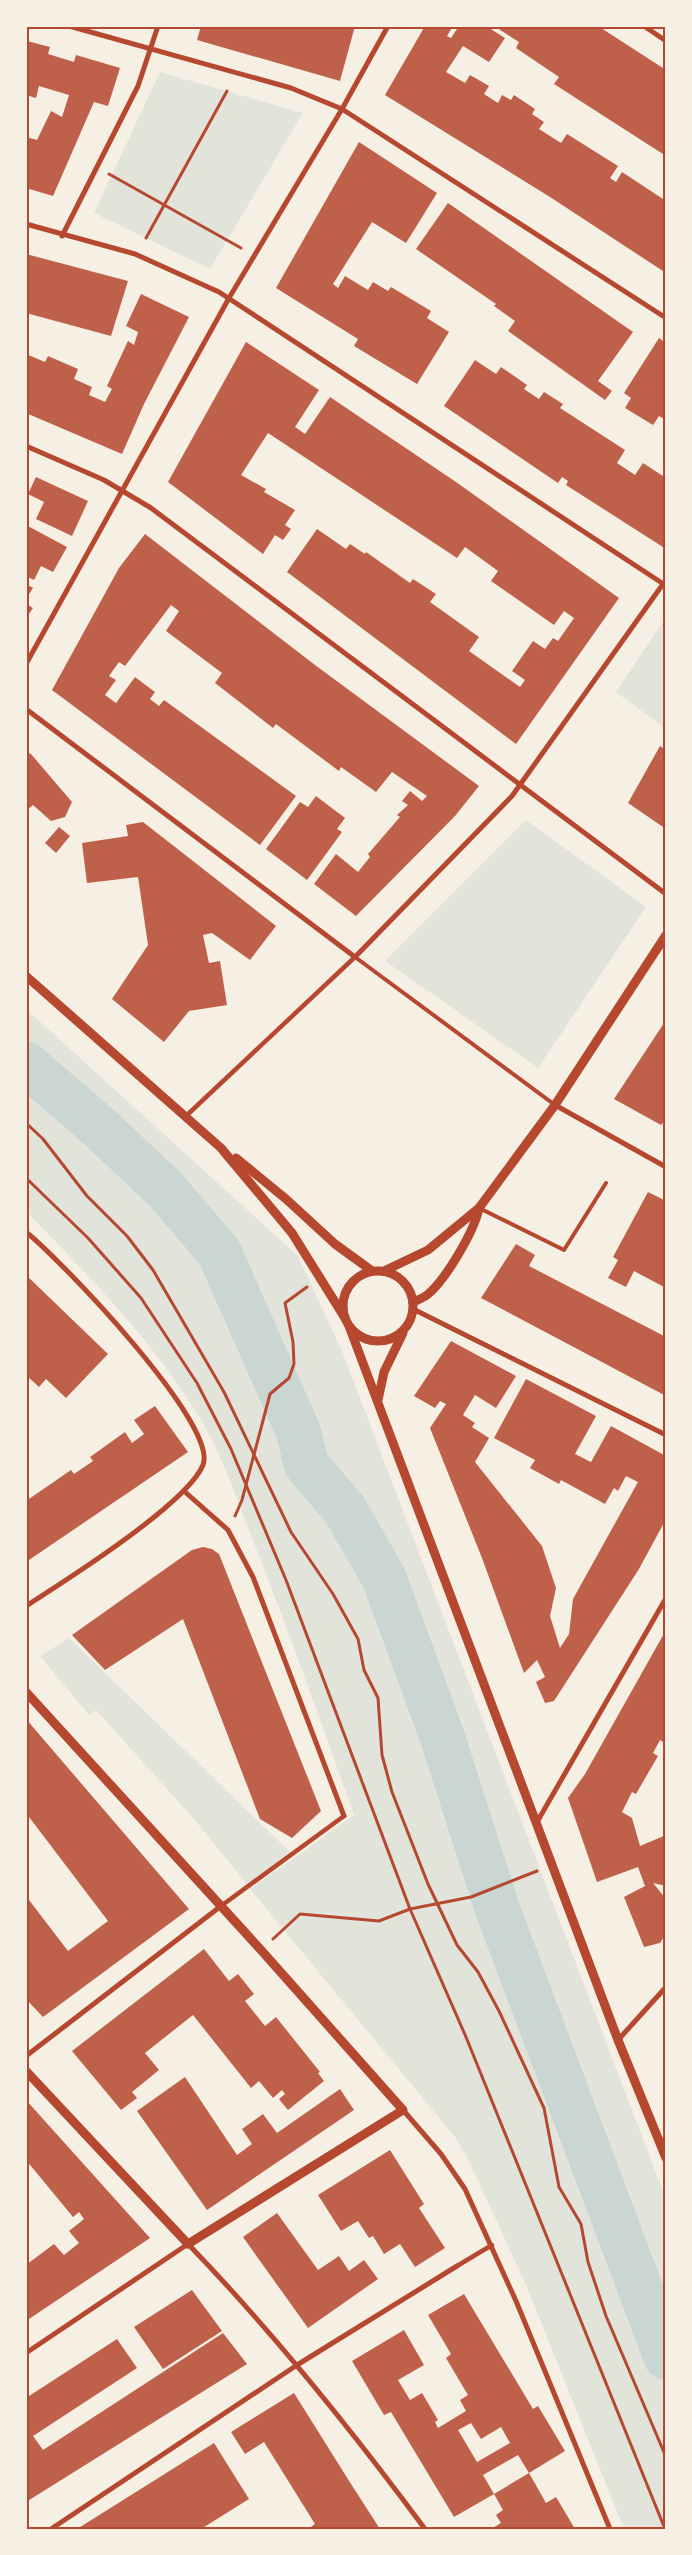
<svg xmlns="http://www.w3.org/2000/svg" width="692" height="2555" font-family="'Alegreya Sans',sans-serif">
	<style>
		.green { fill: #e2e4dc }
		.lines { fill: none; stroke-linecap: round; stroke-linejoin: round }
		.river { stroke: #c9d6d2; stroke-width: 45 }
		.building { fill: #bf614a; fill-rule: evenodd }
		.path { stroke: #b5482f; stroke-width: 3 }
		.service { stroke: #b5482f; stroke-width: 4 }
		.pedestrian { stroke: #b5482f; stroke-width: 4.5 }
		.minor { stroke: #b5482f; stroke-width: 5 }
		.tertiary { stroke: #b5482f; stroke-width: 9 }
		.neatline { fill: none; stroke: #b5482f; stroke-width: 2 }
	</style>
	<rect width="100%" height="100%" fill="#f6efe4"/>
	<g class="green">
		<path d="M 160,72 L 303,113 L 210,269 L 94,213 Z"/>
		<path d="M 666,617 L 666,729 L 616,692 Z"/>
		<path d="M 526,820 L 646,907 L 538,1068 L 385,961 Z"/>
		<path d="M 26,1009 L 298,1256 L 342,1351 L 666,2199 L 666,2529 L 624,2529 L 527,2287 L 468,2159 L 455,2137 L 250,1889 L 354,1815 C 321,1722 288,1629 252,1538 C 235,1495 220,1449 195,1410 C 148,1336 87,1274 26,1211 Z"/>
		<path d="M 69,1638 L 290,1852 L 247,1884 L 193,1818 L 96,1710 L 89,1715 L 40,1656 Z"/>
	</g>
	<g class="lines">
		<path class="river" d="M 26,1064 L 100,1128 L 166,1190 L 219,1252 L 299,1433 L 306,1464 L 345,1510 L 384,1578 L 443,1739 L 497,1908 L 666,2357"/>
	</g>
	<g class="building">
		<path d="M 201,26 L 355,26 L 340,81 L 197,40 Z"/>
		<path d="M 425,26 L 453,26 L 447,36 L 451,38 L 459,26 L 486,26 L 505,38 L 489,62 L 463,46 L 446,72 L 465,83 L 470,75 L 489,86 L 484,94 L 498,103 L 502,95 L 511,100 L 514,95 L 535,109 L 532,114 L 544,122 L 539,129 L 561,143 L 567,134 L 618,166 L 610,178 L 616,182 L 622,172 L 666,201 L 666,273 L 550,197 L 385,95 Z"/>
		<path d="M 494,26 L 598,26 L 666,70 L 666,156 L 554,84 L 559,77 L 516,48 L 519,42 Z"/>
		<path d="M 27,41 L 50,47 L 48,54 L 74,62 L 76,55 L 120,68 L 108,106 L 94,102 L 53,196 L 26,188 L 26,137 L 37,140 L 51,111 L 62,117 L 69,95 L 39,86 L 36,98 L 26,95 Z"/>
		<path d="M 359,142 L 437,193 L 406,243 L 372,222 L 333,284 L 338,288 L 345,276 L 368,290 L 373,282 L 388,291 L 391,287 L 431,311 L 427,318 L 449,332 L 417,384 L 354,346 L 358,339 L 276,288 Z"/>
		<path d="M 448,203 L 633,332 L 598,381 L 612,391 L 605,400 L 508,331 L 515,321 L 494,306 L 496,304 L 416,249 Z"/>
		<path d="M 26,254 L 128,281 L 111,336 L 26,313 Z"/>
		<path d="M 141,294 L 189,317 L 144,404 L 122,454 L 26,413 L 26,354 L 45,362 L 48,356 L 78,369 L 74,379 L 92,387 L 89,395 L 105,402 L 112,389 L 107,386 L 128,341 L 134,345 L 138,332 L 126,326 Z"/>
		<path d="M 659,338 L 666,343 L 666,420 L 659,416 L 653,425 L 625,408 L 631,398 L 624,393 Z"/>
		<path d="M 246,342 L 319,390 L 295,427 L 305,434 L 330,397 L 456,482 L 619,598 L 516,744 L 287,572 L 317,529 L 346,549 L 350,544 L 365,554 L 366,552 L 410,583 L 413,579 L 436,594 L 430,602 L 479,637 L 469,651 L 520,687 L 525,680 L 512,671 L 533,641 L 545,649 L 553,638 L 558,641 L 574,618 L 564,611 L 554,625 L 491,581 L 498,571 L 465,547 L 457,558 L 268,433 L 241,475 L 266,489 L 264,492 L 295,510 L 285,525 L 291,529 L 283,540 L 275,535 L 263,554 L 168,482 Z"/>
		<path d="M 475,360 L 496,374 L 501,367 L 527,385 L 524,389 L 539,399 L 544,392 L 563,404 L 560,408 L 625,450 L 617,463 L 635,475 L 643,463 L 666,478 L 666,549 L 566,485 L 568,481 L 562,477 L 558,483 L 444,406 Z"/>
		<path d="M 36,477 L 88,501 L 72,536 L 36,519 L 44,502 L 28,494 Z"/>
		<path d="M 26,525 L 67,547 L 53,572 L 41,566 L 34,580 L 26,576 Z"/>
		<path d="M 145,534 L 315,665 L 479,786 L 455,816 L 356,916 L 314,884 L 336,854 L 358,872 L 370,857 L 368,854 L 400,817 L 397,815 L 408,805 L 402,801 L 410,791 L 422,801 L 427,796 L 392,772 L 376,792 L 341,767 L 339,771 L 276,724 L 273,728 L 215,683 L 222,673 L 166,631 L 179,611 L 171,605 L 125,666 L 119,662 L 109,676 L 116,680 L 105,695 L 116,703 L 135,677 L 155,692 L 150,699 L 159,706 L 164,700 L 296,796 L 260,845 L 52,690 L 119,568 Z"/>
		<path d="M 26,584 L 33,588 L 26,599 Z"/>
		<path d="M 26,604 L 33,608 L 26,618 Z"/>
		<path d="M 660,746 L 666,750 L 666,829 L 628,803 Z"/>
		<path d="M 26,752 L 31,754 L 72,802 L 65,817 L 51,821 L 33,805 L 26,811 Z"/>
		<path d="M 316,796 L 345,818 L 337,829 L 342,832 L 307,880 L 266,849 L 300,802 L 308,807 Z"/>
		<path d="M 143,822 L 276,926 L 250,960 L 212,933 L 203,935 L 209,963 L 220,961 L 227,1005 L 189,1011 L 164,1042 L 112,999 L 148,945 L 138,877 L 87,883 L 82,843 L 128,836 L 126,825 Z"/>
		<path d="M 59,827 L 70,836 L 56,853 L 45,843 Z"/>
		<path d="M 666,1020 L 666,1120 L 661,1125 L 614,1099 Z"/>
		<path d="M 648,1192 L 666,1201 L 666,1288 L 634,1271 L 626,1287 L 608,1278 L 618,1260 L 613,1257 Z"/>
		<path d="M 516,1244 L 535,1255 L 529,1266 L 666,1337 L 666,1396 L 481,1298 Z"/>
		<path d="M 26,1275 L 108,1354 L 66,1398 L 46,1379 L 39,1387 L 26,1375 Z"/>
		<path d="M 451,1341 L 516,1376 L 496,1408 L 475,1395 L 463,1415 L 475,1423 L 472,1427 L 489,1438 L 475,1462 L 542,1546 L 556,1588 L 550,1616 L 560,1648 L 569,1634 L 573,1599 L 638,1482 L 626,1476 L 618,1491 L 614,1488 L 605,1504 L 561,1480 L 559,1484 L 530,1468 L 535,1460 L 494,1438 L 526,1379 L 596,1416 L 575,1454 L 591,1462 L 611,1426 L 666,1456 L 666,1519 L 639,1569 L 554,1701 L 545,1703 L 536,1682 L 545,1677 L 537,1660 L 524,1673 L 482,1558 L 430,1428 L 446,1404 L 440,1401 L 435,1408 L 414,1396 Z"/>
		<path d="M 155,1406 L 188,1452 L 26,1562 L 26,1501 L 71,1470 L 74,1474 L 93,1461 L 90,1457 L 125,1432 L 132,1443 L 144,1434 L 134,1420 Z"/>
		<path d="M 203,1547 L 212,1549 L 219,1554 L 321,1811 L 292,1838 L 260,1819 L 183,1619 L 105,1670 L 72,1635 L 192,1550 Z"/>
		<path d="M 666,1630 L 666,1744 L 660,1740 L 653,1753 L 658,1756 L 636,1794 L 632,1792 L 622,1812 L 632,1818 L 640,1846 L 666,1835 L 666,1886 L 653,1883 L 666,1899 L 666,1934 L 660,1943 L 644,1947 L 624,1897 L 645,1886 L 638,1867 L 597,1882 L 568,1798 L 585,1774 Z"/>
		<path d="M 26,1719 L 189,1909 L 43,2017 L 26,1999 L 26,1896 L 68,1951 L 108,1921 L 26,1813 Z"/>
		<path d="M 204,1949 L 229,1981 L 238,1974 L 254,1994 L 245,2001 L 265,2026 L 276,2017 L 320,2072 L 318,2073 L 324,2081 L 288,2110 L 279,2099 L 285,2094 L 282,2090 L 273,2098 L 259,2081 L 251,2088 L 193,2015 L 145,2053 L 159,2070 L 132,2092 L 137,2098 L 121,2110 L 72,2051 Z"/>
		<path d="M 185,2077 L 237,2155 L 252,2144 L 242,2129 L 263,2114 L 277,2133 L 340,2089 L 354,2110 L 207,2210 L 137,2111 Z"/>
		<path d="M 26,2100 L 150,2238 L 26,2321 L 26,2265 L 54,2244 L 64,2255 L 79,2243 L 69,2231 L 84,2219 L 79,2212 L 73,2217 L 26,2160 Z"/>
		<path d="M 390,2150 L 424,2204 L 419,2208 L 445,2248 L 415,2267 L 400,2244 L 384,2254 L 373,2236 L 369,2238 L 358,2221 L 341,2231 L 318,2195 Z"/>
		<path d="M 277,2213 L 318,2270 L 339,2256 L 349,2271 L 364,2260 L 378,2279 L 308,2328 L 243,2237 Z"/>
		<path d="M 192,2290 L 222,2331 L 163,2369 L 134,2327 Z"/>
		<path d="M 464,2294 L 533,2409 L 538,2406 L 565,2451 L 529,2473 L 518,2455 L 483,2475 L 494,2494 L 454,2517 L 391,2412 L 384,2415 L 352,2361 L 404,2330 L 424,2365 L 398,2380 L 410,2400 L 422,2393 L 438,2420 L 435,2422 L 438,2428 L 466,2411 L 460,2400 L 468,2395 L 446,2358 L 451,2354 L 428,2315 ZM 471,2423 L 481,2439 L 501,2427 L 510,2443 L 477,2462 L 458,2430 Z"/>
		<path d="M 223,2333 L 247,2364 L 26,2502 L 26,2461 L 29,2459 L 26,2454 L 26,2398 L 117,2339 L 137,2368 L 33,2436 L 43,2450 Z"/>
		<path d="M 294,2393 L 351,2484 L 380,2529 L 308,2529 L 315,2524 L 264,2442 L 245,2454 L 231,2432 Z"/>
		<path d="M 214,2443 L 249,2499 L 201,2529 L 77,2529 Z"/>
		<path d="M 529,2473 L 546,2503 L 556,2497 L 575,2529 L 491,2529 L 501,2523 L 496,2515 L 503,2510 L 494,2494 Z"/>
	</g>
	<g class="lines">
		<g class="path">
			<path d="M 109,174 L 241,248"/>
			<path d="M 146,238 L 227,91"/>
			<path d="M 26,1123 L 43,1139 L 87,1196 L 127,1236 L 153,1270 L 224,1392 L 291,1532 L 333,1594 L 358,1639 L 364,1670 L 378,1698 L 382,1755 L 392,1792 L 428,1884 L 457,1945 L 478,1972 L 499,2011 L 544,2108 L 559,2187 L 581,2224 L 588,2262 L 606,2316 L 666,2457"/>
			<path d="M 26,1178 L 88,1238 L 141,1298 L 197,1383 L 231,1449 L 286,1580 L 410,1909 L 466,2037 L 665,2529"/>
			<path d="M 235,1516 L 242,1500 L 270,1394 L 289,1378 L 294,1364 L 293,1342 L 285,1303 L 307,1287"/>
			<path d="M 273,1939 L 300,1914 L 379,1921 L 410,1909 L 471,1897 L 537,1871"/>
		</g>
		<g class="service">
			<path d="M 355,957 L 555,1105"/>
			<path d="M 479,1208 L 564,1250 L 606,1183"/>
		</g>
		<g class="pedestrian">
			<path d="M 186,1116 L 355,957"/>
			<path d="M 221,1906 L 344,1816"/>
			<path d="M 457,2266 L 492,2245"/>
		</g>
		<g class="minor">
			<path d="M 69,26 L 291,88 L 342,109 L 666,318"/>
			<path d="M 644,26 L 666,41"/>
			<path d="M 26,224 L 135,254 L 219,292 L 665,585"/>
			<path d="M 62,236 L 138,86 L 158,26"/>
			<path d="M 26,446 L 104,480 L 151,508 L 666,894"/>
			<path d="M 26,664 L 229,298 L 342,109 L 388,26"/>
			<path d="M 26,709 L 355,957 L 512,796 L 663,584"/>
			<path d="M 555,1105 L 666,1167"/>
			<path d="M 26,1232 C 61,1260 219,1425 203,1465 C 187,1504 65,1581 26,1606"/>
			<path d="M 413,1309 L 666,1435"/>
			<path d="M 184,1491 L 228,1530 L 253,1577 L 344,1816"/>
			<path d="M 537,1822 L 666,1598"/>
			<path d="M 618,2040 L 666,1987"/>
			<path d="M 26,2056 L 221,1906"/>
			<path d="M 403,2110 L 441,2154 L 465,2189 L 516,2301 L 610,2529"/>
			<path d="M 26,2353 L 188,2244 C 274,2333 351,2429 425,2529"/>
			<path d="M 51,2529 L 297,2365 L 457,2266"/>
		</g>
		<g class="tertiary">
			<path d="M 26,976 L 221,1148 L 292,1233 L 345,1318"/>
			<path d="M 236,1158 L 286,1199 L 335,1244 L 372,1271"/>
			<circle cx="378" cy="1306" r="35"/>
			<path d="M 384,1271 L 428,1250 L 479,1208 L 555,1105 L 666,935"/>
			<path d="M 413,1302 C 418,1300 423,1298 427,1295 C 445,1281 475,1230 479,1208"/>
			<path d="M 349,1326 L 618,2040 L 666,2158"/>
			<path d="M 378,1400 L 384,1372 L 403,1333"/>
			<path d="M 26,1692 L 261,1950 L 403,2110 L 188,2244 L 26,2071"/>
		</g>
	</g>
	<rect width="692" height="2555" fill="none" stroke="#f6efe4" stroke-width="55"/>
	<rect x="28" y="28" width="636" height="2500" class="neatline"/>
</svg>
